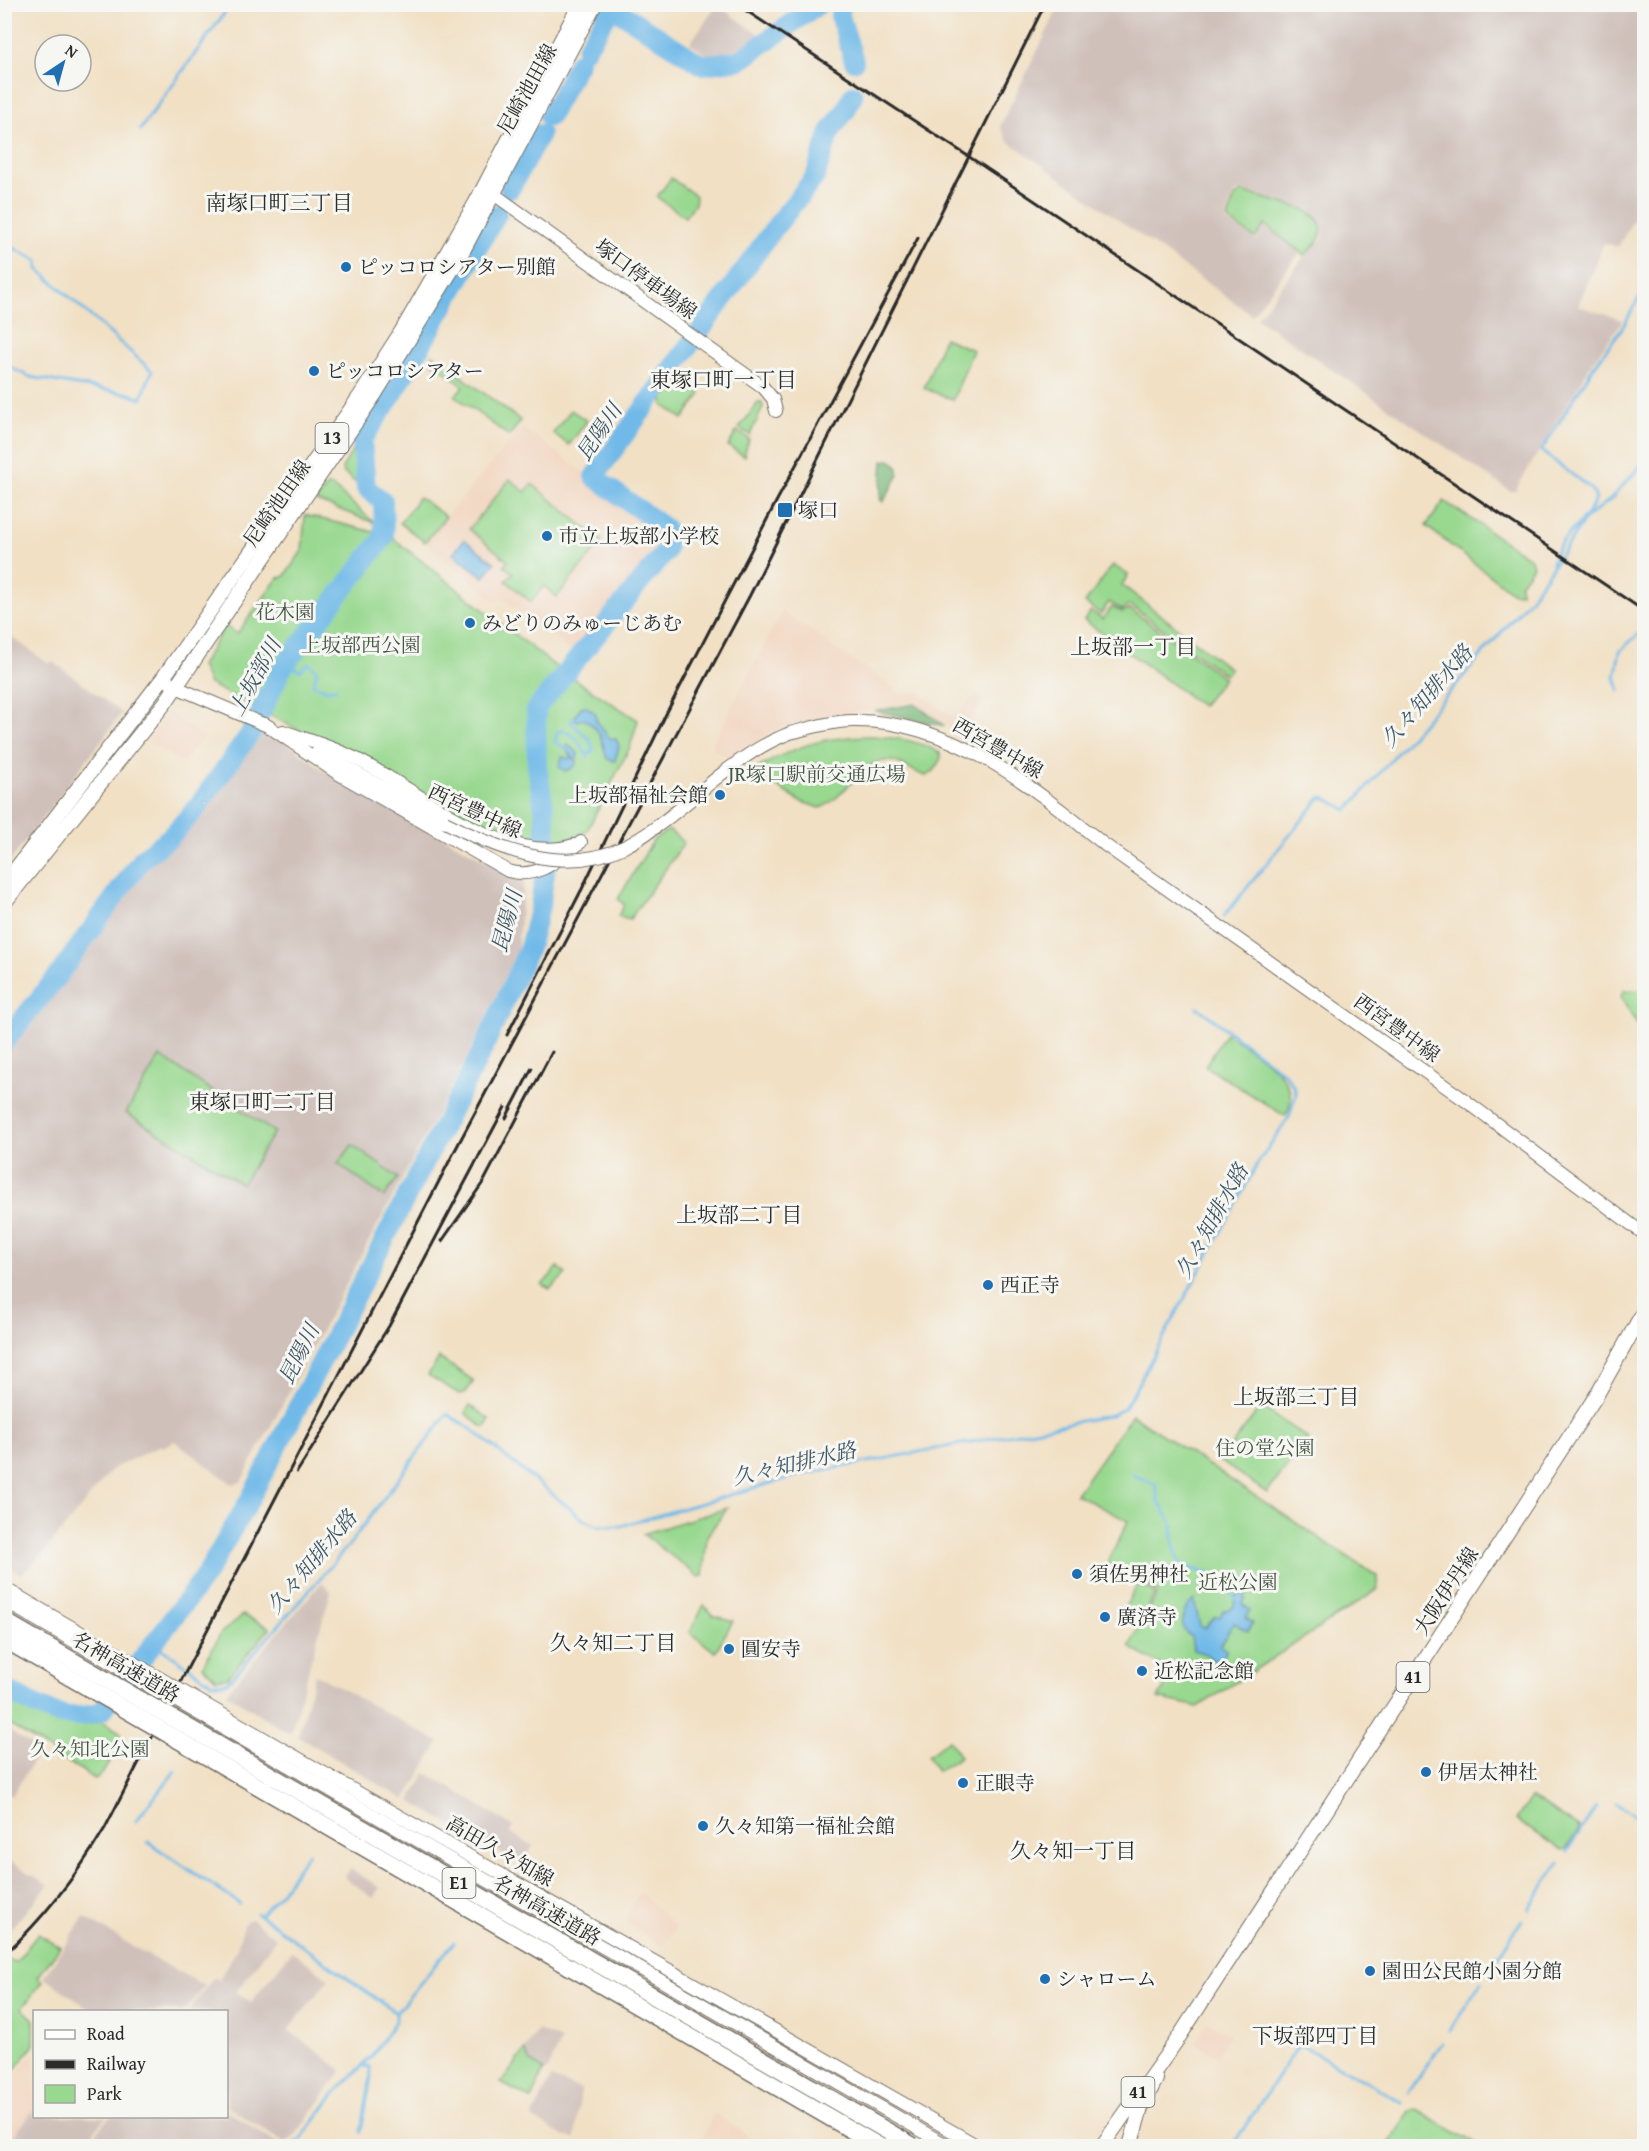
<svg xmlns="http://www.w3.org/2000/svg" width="1649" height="2151" font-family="'Gentium Book Plus','Noto Serif JP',serif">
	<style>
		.built { fill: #f2d4be }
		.industrial { fill: #cfc0ba }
		.green { fill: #98d88f; stroke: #62825d; stroke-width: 1.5 }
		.forest { fill: #7ab87a; stroke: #527252; stroke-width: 1.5 }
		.water { fill: #6fb9e8; stroke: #4d728a; stroke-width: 1.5 }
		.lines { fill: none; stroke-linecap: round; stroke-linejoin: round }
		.stream { stroke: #6fb9e8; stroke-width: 3 }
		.river { stroke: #6fb9e8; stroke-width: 20 }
		.secondary-casing { stroke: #706a61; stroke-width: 14 }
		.primary-casing { stroke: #706a61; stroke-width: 16 }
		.secondary { stroke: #fff; stroke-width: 12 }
		.primary { stroke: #fff; stroke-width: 14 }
		.rail { stroke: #2b2b2b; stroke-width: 3 }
		.secondary-bridge-casing { stroke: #706a61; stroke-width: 14; stroke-linecap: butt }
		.motorway-bridge-casing { stroke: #706a61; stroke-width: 19; stroke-linecap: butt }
		.secondary-bridge { stroke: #fff; stroke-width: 12 }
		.motorway-bridge { stroke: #fff; stroke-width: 16 }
		.poi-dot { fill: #1f6fb2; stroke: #f6f6f2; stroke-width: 2 }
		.labels { text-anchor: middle; stroke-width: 6; stroke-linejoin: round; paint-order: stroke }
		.shield { fill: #f6f6f2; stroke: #686867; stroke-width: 1.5 }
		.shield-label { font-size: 18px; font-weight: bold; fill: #2b2b2b }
		.street-label { font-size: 20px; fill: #2b2b2b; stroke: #f6f6f2 }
		.poi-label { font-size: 20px; fill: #2b2b2b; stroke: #f6f6f2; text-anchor: start }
		.park-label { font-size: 20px; fill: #465644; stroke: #f6f6f2 }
		.neighbourhood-label { font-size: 21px; fill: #2b2b2b; stroke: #f6f6f2 }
		.water-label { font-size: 21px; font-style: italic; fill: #3f5664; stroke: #f6f6f2 }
	</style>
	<rect width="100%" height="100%" fill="#f6f6f2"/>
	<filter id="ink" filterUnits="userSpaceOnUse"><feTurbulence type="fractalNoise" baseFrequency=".0167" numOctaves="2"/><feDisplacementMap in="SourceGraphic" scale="12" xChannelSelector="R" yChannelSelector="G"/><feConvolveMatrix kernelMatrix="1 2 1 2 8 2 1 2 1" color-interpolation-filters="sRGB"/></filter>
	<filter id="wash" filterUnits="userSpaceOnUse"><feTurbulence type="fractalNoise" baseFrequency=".008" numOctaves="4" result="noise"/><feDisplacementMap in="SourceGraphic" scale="24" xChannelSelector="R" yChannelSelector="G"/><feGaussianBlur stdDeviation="1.35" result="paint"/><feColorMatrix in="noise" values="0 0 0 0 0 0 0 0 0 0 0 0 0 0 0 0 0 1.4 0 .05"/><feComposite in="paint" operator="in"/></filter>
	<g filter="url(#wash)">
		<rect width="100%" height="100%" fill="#f1e0c4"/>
		<g class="built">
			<path d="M 522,427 L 662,530 L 664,549 L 574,654 L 500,597 L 497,602 L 425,542 Z"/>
			<path d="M 782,611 L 902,694 L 918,692 L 952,717 L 957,716 L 971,698 L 978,697 L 984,701 L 967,724 L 952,728 L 915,701 L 781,727 L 729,758 L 711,746 Z"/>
			<path d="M 169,712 L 203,737 L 183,762 L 147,742 Z"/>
			<path d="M 641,1893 L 676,1927 L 663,1946 L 627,1923 L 626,1918 L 638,1894 Z"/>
			<path d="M 1207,2022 L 1230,2035 L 1218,2056 L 1195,2043 Z"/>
			<path d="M 34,2052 L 34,2109 L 4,2146 L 4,2090 Z"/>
			<path d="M 714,2113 L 763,2146 L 699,2146 Z"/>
		</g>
		<g class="industrial">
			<path d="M 717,5 L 766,39 L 737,58 L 713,59 L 690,43 Z"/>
			<path d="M 1060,5 L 1644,5 L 1644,201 L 1618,247 L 1604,243 L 1578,306 L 1623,320 L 1592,363 L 1515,491 L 1510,491 L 1257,318 L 1307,253 L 1322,240 L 1323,230 L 1309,209 L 1240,190 L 1232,197 L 1226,221 L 1256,240 L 1265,227 L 1300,252 L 1252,315 L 1008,141 L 1000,126 Z"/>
			<path d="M 5,632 L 49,664 L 52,661 L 122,713 L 5,868 Z"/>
			<path d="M 254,729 L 288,743 L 322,769 L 524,882 L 517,950 L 469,1053 L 241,1482 L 232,1484 L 175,1441 L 163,1447 L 161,1445 L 112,1469 L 42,1555 L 21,1574 L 5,1564 L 5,1047 L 61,980 L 140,867 L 199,813 L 229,776 Z"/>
			<path d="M 322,1582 L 331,1591 L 290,1734 L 226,1693 Z"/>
			<path d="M 315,1674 L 439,1742 L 405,1800 L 298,1736 Z"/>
			<path d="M 4,1728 L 40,1750 L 12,1796 L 5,1792 Z"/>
			<path d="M 426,1773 L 513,1826 L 510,1832 L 533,1846 L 522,1865 L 410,1801 Z"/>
			<path d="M 5,1858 L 49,1885 L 5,1935 Z"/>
			<path d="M 350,1868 L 380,1888 L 373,1898 L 344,1877 Z"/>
			<path d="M 84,1917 L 144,1953 L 205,1986 L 185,2011 L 92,2011 L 44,1977 Z"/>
			<path d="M 251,1919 L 276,1938 L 236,1992 L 251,2002 L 292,1951 L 329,1979 L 288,2030 L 342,2070 L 297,2133 L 285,2144 L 227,2106 L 226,2012 L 189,2011 L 214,1977 L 227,1985 L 219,1979 L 236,1951 L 245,1922 Z"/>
			<path d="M 538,2030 L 561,2040 L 547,2071 L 531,2061 L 525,2050 Z"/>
			<path d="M 551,2078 L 581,2089 L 575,2139 L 563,2136 L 532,2118 Z"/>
			<path d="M 34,2109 L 34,2116 L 106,2117 L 83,2146 L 25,2146 L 13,2137 Z"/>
			<path d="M 227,2110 L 277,2144 L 275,2146 L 87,2146 L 109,2117 L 226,2116 Z"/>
		</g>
		<g class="green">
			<path d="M 671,178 L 696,196 L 695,204 L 685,217 L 657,197 Z"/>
			<path d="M 1242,192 L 1304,209 C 1330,223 1324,240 1304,255 L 1265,225 L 1255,238 L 1228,220 L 1234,198 Z"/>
			<path d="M 944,338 L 973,350 L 953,400 L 924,388 Z"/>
			<path d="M 433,355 L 521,421 L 509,436 L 455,396 L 463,386 L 430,360 Z"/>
			<path d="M 679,377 L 701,394 L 683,419 L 663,405 L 663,398 Z"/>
			<path d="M 758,403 L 762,403 L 763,407 L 750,435 L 739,428 Z"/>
			<path d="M 571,410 L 587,421 L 569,445 L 553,433 Z"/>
			<path d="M 737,431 L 749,439 L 744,456 L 728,446 Z"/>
			<path d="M 356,445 L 360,486 L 343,472 L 342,468 Z"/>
			<path d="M 510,479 L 525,492 L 532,484 L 602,541 L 557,597 L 544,586 L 531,602 L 506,581 L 513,573 L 504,566 L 508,561 L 469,529 Z"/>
			<path d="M 327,486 L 332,486 L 375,523 L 316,501 Z"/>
			<path d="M 419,497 L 446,517 L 425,542 L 400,523 Z"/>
			<path d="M 1444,501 L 1531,559 L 1533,566 L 1520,584 L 1521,592 L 1513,593 L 1426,526 Z"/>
			<path d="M 305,515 L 390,536 L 560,670 L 638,720 L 630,747 L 587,831 C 555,848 536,844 503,835 L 209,684 L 201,666 L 225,626 L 237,634 L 278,578 L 284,577 L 302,551 Z"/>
			<path d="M 1113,565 L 1128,575 L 1122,585 L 1230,669 L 1225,675 L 1130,605 L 1122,610 L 1109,602 L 1101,614 L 1085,603 Z"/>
			<path d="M 1112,607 L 1122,612 L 1130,609 L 1224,678 L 1202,706 L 1084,620 L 1091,611 L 1103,619 Z"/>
			<path d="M 872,736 C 896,738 919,740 940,753 L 941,758 L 934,771 L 926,776 C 914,773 904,763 892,761 C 862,756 846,799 820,808 L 799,801 L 753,771 C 797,745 821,737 872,736 Z"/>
			<path d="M 669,830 L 684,843 L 630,919 L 618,916 L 624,905 L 618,899 L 654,839 Z"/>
			<path d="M 1644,990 L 1644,1036 L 1621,997 L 1623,991 Z"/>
			<path d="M 1226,1033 C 1251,1052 1309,1079 1285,1116 L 1205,1066 Z"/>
			<path d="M 160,1056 L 274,1132 L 242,1184 L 126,1113 Z"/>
			<path d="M 352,1145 L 398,1178 L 384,1197 L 338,1164 Z"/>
			<path d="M 558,1267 L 566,1274 L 550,1289 L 542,1285 Z"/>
			<path d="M 439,1358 L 474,1381 L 466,1392 L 459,1394 L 428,1375 Z"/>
			<path d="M 470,1405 L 490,1420 L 484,1428 L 465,1413 Z"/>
			<path d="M 1261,1406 L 1308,1439 L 1267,1493 L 1220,1461 Z"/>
			<path d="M 1132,1415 L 1377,1576 L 1377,1590 L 1198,1707 L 1158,1698 L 1173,1672 L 1129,1647 L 1158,1592 L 1107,1564 L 1128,1521 L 1076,1494 Z"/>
			<path d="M 727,1508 L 707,1536 L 703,1576 L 699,1577 L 643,1534 Z"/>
			<path d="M 1138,1584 L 1155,1593 L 1142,1617 L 1135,1613 L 1129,1622 L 1120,1616 Z"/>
			<path d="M 704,1605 L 712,1615 L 733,1621 L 715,1652 L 690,1632 Z"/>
			<path d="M 243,1615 L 270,1628 L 228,1677 L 216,1679 L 203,1666 L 221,1633 Z"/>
			<path d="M 5,1698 C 37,1713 67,1733 102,1721 L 120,1732 L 122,1738 L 103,1773 L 95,1779 L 5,1722 Z"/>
			<path d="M 949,1740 L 960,1757 L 937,1771 L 928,1756 Z"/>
			<path d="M 1531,1797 L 1580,1828 L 1566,1849 L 1562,1850 L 1516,1820 Z"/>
			<path d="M 38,1934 L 60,1947 L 38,1977 L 43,1981 L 22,2008 L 34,2020 L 34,2045 L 5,2082 L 5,1965 L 10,1960 L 16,1962 Z"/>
			<path d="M 525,2051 L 531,2062 L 544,2070 L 531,2099 L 501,2083 Z"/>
			<path d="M 1417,2110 L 1480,2146 L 1387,2146 L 1411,2111 Z"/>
		</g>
		<g class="forest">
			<path d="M 890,460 L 897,465 L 899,475 L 883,502 L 880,499 L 883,461 Z"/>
			<path d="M 915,704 L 945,726 L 875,711 Z"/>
		</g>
		<g class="water">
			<path d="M 464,539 L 495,563 L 484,577 L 453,554 Z"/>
			<path d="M 586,706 L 596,714 L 596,720 L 609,738 L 616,739 L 619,746 L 615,761 L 607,759 C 603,743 599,724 582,719 L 578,721 L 574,718 L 581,707 Z"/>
			<path d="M 568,745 L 578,753 L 576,764 L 571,769 L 565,771 L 559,767 L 562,757 L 574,759 L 566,749 Z"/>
			<path d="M 1237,1595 L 1246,1595 L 1243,1605 L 1250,1610 L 1246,1618 L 1253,1623 L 1247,1631 L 1234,1623 L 1220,1645 L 1227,1650 L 1222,1659 L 1216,1662 L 1206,1654 L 1193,1650 L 1191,1637 C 1177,1627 1182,1610 1194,1600 L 1200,1626 L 1205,1628 L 1215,1617 L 1220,1617 L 1223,1611 L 1233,1608 Z"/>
		</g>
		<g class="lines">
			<g class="stream">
				<path d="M 616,8 L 618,4"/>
				<path d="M 140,130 L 226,11"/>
				<path d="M 4,243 L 38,261 L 38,269 L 152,371 L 141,399 L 129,394 L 30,377 L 4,364"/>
				<path d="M 1552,563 C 1558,535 1588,523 1596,498 L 1590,488 L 1541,451 L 1593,368 L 1624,325 L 1644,289"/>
				<path d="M 1643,621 L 1644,626"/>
				<path d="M 310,633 L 316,637 L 293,667 L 300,671 L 309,663 L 317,671 L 313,685 L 329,690 L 337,688"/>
				<path d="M 1619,691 L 1615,677 L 1620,651 L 1644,629"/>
				<path d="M 566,749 L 555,742 L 557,732 L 563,730 L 575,737 L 588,756 L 593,750 L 590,740 L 571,722 L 574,718"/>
				<path d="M 1224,916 L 1320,798 L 1324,797 L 1347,810 L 1351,806 L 1530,599 L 1586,518 L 1610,500 L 1644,462"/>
				<path d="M 1133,1475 L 1155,1484 L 1159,1503 L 1172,1523 L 1173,1540 L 1178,1560 L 1183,1565 L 1211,1575 L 1236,1599"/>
				<path d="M 153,1643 L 212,1683 L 225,1683 L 233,1677 L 349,1545 L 447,1414 L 470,1428 L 583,1519 L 598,1526 L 621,1526 L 800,1475 L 1112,1415 L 1123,1409 L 1131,1397 L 1258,1163 L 1289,1117 L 1296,1094 L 1294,1087 L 1285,1074 L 1197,1007"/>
				<path d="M 1616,1803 L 1644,1822"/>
				<path d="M 136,1821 L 175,1771"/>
				<path d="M 148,1842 L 240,1904"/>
				<path d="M 1567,1851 L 1596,1807"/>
				<path d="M 1529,1909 L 1559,1863"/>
				<path d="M 257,1913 L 396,2013 L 454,1942"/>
				<path d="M 261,1914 L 282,1891 L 308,1853"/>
				<path d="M 1488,1972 L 1522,1920"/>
				<path d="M 1449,2032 L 1481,1982"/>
				<path d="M 1409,2092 L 1442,2043"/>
				<path d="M 361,2132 L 371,2077 L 370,2068 L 364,2066"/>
				<path d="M 292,2146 L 300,2140 L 335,2093 L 372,2056 L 396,2020 L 396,2013"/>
				<path d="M 1232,2146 L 1298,2046 L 1303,2046 L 1402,2102"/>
			</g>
			<g class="river">
				<path d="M 841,4 L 840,16 L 854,61"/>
				<path d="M 586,49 L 612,7 L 702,65 L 740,60 L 819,4"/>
				<path d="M 549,117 L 579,62"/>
				<path d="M 510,189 L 540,134"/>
				<path d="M 4,1042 L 60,973 L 142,859 L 169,838 L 195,810 L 250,734 L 283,667 L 384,537 L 383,501 L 366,488 L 362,440 L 395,391 L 497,214"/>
				<path d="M 4,1689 C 39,1707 63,1726 102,1711 L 205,1576 L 249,1501 L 481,1053 L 529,948 L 540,906 L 548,854 L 544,808 L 537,766 L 536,709 L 666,551 L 668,535 L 665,528 L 594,477 L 776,226 L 815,177 L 830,132 L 846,110 L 853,95"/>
			</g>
		</g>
	</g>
	<g filter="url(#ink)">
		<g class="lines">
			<defs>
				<g id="secondary">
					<path d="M 487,189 L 763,387 L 773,399 L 776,411"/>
					<path d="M 163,678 L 176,687 L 270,727"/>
					<path d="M 265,724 L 337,773 L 508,871 C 538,880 558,860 581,842"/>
					<path d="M 283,731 C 305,739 327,745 348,755 C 412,783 500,868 574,845"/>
					<path d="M 790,733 C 810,728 832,721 853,721 C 950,719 1033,787 1105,845 L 1466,1101 L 1644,1234"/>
					<path d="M 318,751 L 445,822"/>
					<path d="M 336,1780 L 978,2146"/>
					<path d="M 330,1790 L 948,2146"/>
				</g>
				<g id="primary">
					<path d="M 4,884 L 163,678 L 360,396 L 403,329 L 475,204 L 580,4"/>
					<path d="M 4,903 L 165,703 L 375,394 L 458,260 L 595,4"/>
					<path d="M 1102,2146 L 1177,2040 L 1596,1396 L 1644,1311"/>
					<path d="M 1130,2146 L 1141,2108 L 1156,2079"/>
				</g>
			</defs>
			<use href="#secondary" class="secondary-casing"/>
			<use href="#primary" class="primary-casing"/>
			<use href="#secondary" class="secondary"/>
			<use href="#primary" class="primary"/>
			<g class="rail">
				<path d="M 736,4 L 977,162 L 1644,611"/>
				<path d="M 507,1035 L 582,889 L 667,712 L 775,504 L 918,238"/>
				<path d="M 506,1118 L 532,1068"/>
				<path d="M 442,1241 L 484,1181 L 552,1052"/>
				<path d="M 297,1472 L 389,1326 L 505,1107"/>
				<path d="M 4,1955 C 44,1918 77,1875 105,1828 L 452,1156 L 750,595 L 1045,4"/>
			</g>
			<defs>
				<g id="secondary-bridge">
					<path d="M 445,822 C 499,850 564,876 624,847 C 650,834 673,814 695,796 C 724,771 754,747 790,733"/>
					<path d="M 4,1588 L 336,1780"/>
					<path d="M 4,1601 L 330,1790"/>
				</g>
				<g id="motorway-bridge">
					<path d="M 4,1621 L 913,2146"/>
					<path d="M 4,1639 L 879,2146"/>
				</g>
			</defs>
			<use href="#secondary-bridge" class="secondary-bridge-casing"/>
			<use href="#motorway-bridge" class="motorway-bridge-casing"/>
			<use href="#secondary-bridge" class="secondary-bridge"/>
			<use href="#motorway-bridge" class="motorway-bridge"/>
		</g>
	</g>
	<g class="poi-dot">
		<circle cx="346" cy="267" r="6"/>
		<circle cx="314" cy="371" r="6"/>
		<rect x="777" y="502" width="16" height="16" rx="3"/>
		<circle cx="547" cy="536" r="6"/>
		<circle cx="470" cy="623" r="6"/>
		<circle cx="720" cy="795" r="6"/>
		<circle cx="988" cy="1285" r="6"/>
		<circle cx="1077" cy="1574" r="6"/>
		<circle cx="1105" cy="1617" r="6"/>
		<circle cx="729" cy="1649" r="6"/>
		<circle cx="1142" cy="1671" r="6"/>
		<circle cx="1426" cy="1772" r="6"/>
		<circle cx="963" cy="1783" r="6"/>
		<circle cx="703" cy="1826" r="6"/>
		<circle cx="1370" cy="1971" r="6"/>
		<circle cx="1045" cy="1979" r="6"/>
	</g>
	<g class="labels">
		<g class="shield">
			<rect x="315.5" y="423" width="33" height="30" rx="4.5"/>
			<rect x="1396.5" y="1662" width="33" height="30" rx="4.5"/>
			<rect x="442.5" y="1868" width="33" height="30" rx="4.5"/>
			<rect x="1121.5" y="2077" width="33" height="30" rx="4.5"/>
		</g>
		<g class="shield-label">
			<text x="332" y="444">13</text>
			<text x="1413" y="1683">41</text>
			<text x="459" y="1889">E1</text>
			<text x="1138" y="2098">41</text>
		</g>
		<g class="street-label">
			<text transform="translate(527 89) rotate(-61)" y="7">尼崎池田線</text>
			<text transform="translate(646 279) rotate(36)" y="7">塚口停車場線</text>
			<text transform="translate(277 503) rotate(-55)" y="7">尼崎池田線</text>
			<text transform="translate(998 748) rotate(30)" y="7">西宮豊中線</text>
			<text transform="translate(475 811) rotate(25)" y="7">西宮豊中線</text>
			<text transform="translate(1397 1028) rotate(36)" y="7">西宮豊中線</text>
			<text transform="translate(1446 1591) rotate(-57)" y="7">大阪伊丹線</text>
			<text transform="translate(126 1667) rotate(30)" y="7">名神高速道路</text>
			<text transform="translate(500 1851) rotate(30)" y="7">高田久々知線</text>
			<text transform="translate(547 1910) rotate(30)" y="7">名神高速道路</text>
		</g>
		<g class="poi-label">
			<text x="358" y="274">ピッコロシアター別館</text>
			<text x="326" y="378">ピッコロシアター</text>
			<text x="798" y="517">塚口</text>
			<text x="559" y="543">市立上坂部小学校</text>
			<text x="482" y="630">みどりのみゅーじあむ</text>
			<text x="708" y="802" text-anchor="end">上坂部福祉会館</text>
			<text x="1000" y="1292">西正寺</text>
			<text x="1089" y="1581">須佐男神社</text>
			<text x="1117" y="1624">廣済寺</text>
			<text x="741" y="1656">圓安寺</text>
			<text x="1154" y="1678">近松記念館</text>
			<text x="1438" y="1779">伊居太神社</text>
			<text x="975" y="1790">正眼寺</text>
			<text x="715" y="1833">久々知第一福祉会館</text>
			<text x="1382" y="1978">園田公民館小園分館</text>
			<text x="1057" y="1986">シャローム</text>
		</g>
		<g class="park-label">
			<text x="285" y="619">花木園</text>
			<text x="361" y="652">上坂部西公園</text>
			<text x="817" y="781">JR塚口駅前交通広場</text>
			<text x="1265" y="1455">住の堂公園</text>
			<text x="1238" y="1589">近松公園</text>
			<text x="90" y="1756">久々知北公園</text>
		</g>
		<g class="neighbourhood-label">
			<text x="279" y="210">南塚口町三丁目</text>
			<text x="723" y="387">東塚口町一丁目</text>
			<text x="1133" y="654">上坂部一丁目</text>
			<text x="262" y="1109">東塚口町二丁目</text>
			<text x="739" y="1222">上坂部二丁目</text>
			<text x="1296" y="1404">上坂部三丁目</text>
			<text x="613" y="1650">久々知二丁目</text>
			<text x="1073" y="1858">久々知一丁目</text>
			<text x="1315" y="2043">下坂部四丁目</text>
		</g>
		<g class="water-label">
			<text transform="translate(599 432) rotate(-56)" y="7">昆陽川</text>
			<text transform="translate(255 677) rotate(-61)" y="7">上坂部川</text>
			<text transform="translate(1427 696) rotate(-49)" y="7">久々知排水路</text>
			<text transform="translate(507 921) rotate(-75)" y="7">昆陽川</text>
			<text transform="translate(1212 1221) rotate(-61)" y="7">久々知排水路</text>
			<text transform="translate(299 1354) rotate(-63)" y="7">昆陽川</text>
			<text transform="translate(794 1464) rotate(-13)" y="7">久々知排水路</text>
			<text transform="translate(312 1562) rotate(-50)" y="7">久々知排水路</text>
		</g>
	</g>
	<rect width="1649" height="2151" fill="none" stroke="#f6f6f2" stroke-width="24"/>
	<rect x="33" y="2010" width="195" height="108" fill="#f6f6f2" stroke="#a5a5a2" stroke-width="1.5"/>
	<rect x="45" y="2030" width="30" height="9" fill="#ffffff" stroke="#a5a5a2" stroke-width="1.5"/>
	<text x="87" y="2040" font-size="18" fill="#2b2b2b">Road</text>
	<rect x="45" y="2060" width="30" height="9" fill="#2b2b2b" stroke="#a5a5a2" stroke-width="1.5"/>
	<text x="87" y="2070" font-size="18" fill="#2b2b2b">Railway</text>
	<rect x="45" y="2085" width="30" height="18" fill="#98d88f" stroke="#a5a5a2" stroke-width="1.5"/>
	<text x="87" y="2100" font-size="18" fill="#2b2b2b">Park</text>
	<g transform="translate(63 63) rotate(36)"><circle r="28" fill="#f6f6f2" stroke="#a5a5a2" stroke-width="1.5"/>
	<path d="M0-4.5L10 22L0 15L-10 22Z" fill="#1f6fb2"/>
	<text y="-9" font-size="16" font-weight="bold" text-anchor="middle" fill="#2b2b2b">N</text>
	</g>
</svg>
